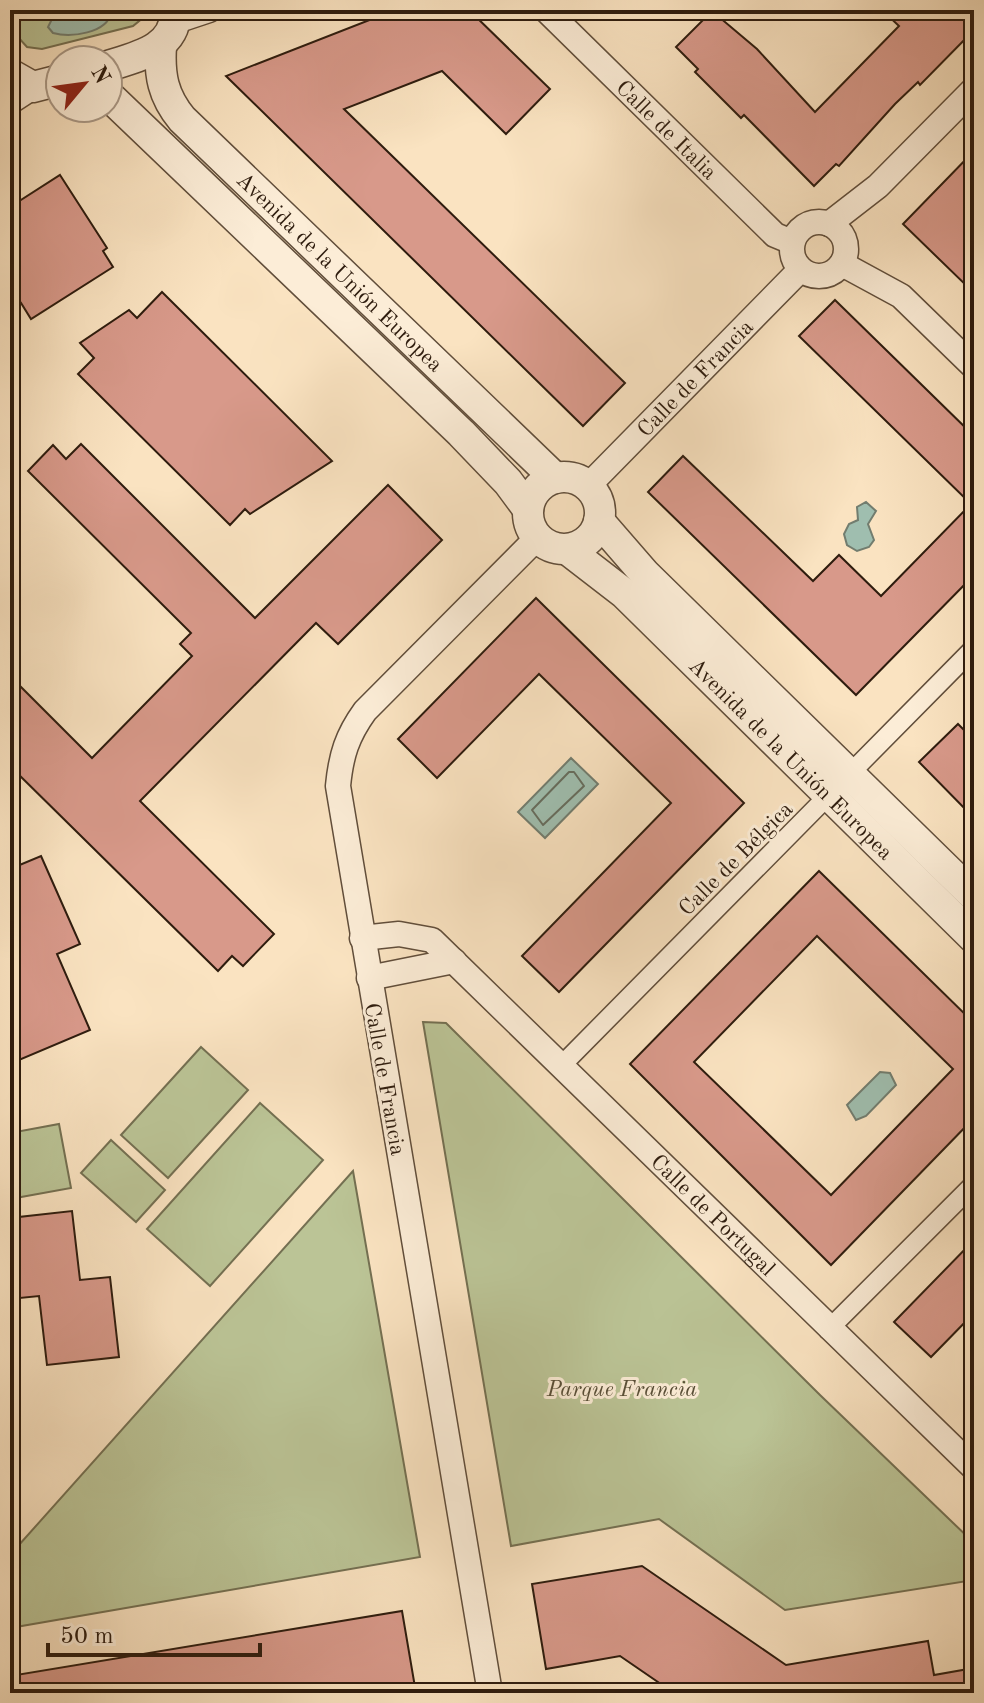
<svg xmlns="http://www.w3.org/2000/svg" width="984" height="1703" font-family="'Old Standard TT',serif">
	<style>
		.green { fill: #bbc496; stroke: #747052; stroke-width: 2 }
		.water { fill: #9fbeaf; stroke: #727d6f; stroke-width: 2 }
		.lines { fill: none; stroke-linecap: round; stroke-linejoin: round }
		.shore { stroke: #666d5e; stroke-width: 2 }
		.building { fill: #d8998a; stroke: #2e1c0e; stroke-width: 2; fill-rule: evenodd }
		.pedestrian-casing { stroke: #614e3b; stroke-width: 21 }
		.minor-casing { stroke: #614e3b; stroke-width: 27 }
		.tertiary-casing { stroke: #614e3b; stroke-width: 33 }
		.pedestrian { stroke: #fcedd7; stroke-width: 18 }
		.minor { stroke: #fcedd7; stroke-width: 24 }
		.tertiary { stroke: #fcedd7; stroke-width: 30 }
		.labels { text-anchor: middle; stroke-width: 6; stroke-linejoin: round; paint-order: stroke }
		.street-label { font-size: 22px; fill: #2e1c0e; stroke: #fcedd7 }
		.park-label { font-size: 22px; font-style: italic; fill: #584e37; stroke: #fcedd7 }
	</style>
	<rect width="100%" height="100%" fill="#fae3c1"/>
	<filter id="stains"><feTurbulence type="fractalNoise" baseFrequency=".0025" numOctaves="4"/><feColorMatrix values="0 0 0 0 .2 0 0 0 0 .09 0 0 0 0 .02 0 0 0 .5 -.17"/></filter>
	<radialGradient id="worn" r=".72"><stop offset=".6" stop-color="#630" stop-opacity="0"/><stop offset="1" stop-color="#630" stop-opacity=".3"/></radialGradient>
	<g class="green">
		<path d="M 42,10 L 144,10 L 144,17 L 133,26 L 42,49 L 27,47 L 17,36 L 19,21 Z"/>
		<path d="M 423,1022 L 446,1023 L 820,1395 L 974,1543 L 974,1580 L 785,1610 L 659,1519 L 511,1546 Z"/>
		<path d="M 201,1047 L 248,1090 L 168,1178 L 121,1135 Z"/>
		<path d="M 260,1103 L 323,1160 L 210,1286 L 147,1229 Z"/>
		<path d="M 59,1124 L 71,1188 L 10,1199 L 10,1133 Z"/>
		<path d="M 111,1140 L 165,1190 L 136,1222 L 81,1173 Z"/>
		<path d="M 353,1171 L 420,1557 L 10,1628 L 10,1555 Z"/>
	</g>
	<g class="water">
		<path d="M 68,10 L 109,10 L 111,13 C 107,33 71,38 53,33 L 48,27 L 52,19 Z"/>
		<path d="M 866,502 L 876,511 L 868,524 L 874,540 L 869,547 L 857,551 L 847,545 L 844,534 L 849,524 L 858,520 L 857,507 Z"/>
		<path d="M 571,758 L 598,784 L 545,838 L 518,812 Z"/>
		<path d="M 880,1072 L 890,1073 L 896,1085 L 866,1116 L 856,1120 L 847,1105 Z"/>
	</g>
	<g class="lines">
		<path class="shore" d="M 569,772 L 574,772 L 584,786 L 543,825 L 532,810 Z"/>
	</g>
	<g class="building">
		<path d="M 395,10 L 469,10 L 550,89 L 506,134 L 442,71 L 344,109 L 625,383 L 583,426 L 226,76 Z"/>
		<path d="M 882,10 L 966,10 L 974,18 L 974,30 L 920,85 L 918,82 L 895,104 L 839,166 L 836,164 L 814,186 L 744,115 L 741,118 L 695,72 L 698,69 L 676,47 L 712,11 L 757,49 L 815,112 L 899,26 Z"/>
		<path d="M 974,151 L 974,293 L 903,224 Z"/>
		<path d="M 60,175 L 107,248 L 103,251 L 113,267 L 31,319 L 21,303 L 10,310 L 10,207 Z"/>
		<path d="M 162,292 L 332,461 L 250,514 L 245,509 L 230,525 L 78,374 L 94,358 L 80,343 L 129,310 L 137,318 Z"/>
		<path d="M 835,300 L 974,436 L 974,575 L 856,695 L 648,492 L 683,456 L 813,581 L 839,555 L 881,596 L 971,504 L 799,336 Z"/>
		<path d="M 81,444 L 255,618 L 388,485 L 442,540 L 338,644 L 316,623 L 140,801 L 274,934 L 243,966 L 232,956 L 218,971 L 10,766 L 10,676 L 92,758 L 192,656 L 180,644 L 191,633 L 28,471 L 53,445 L 66,459 Z"/>
		<path d="M 536,598 L 744,803 L 559,992 L 522,956 L 671,803 L 539,674 L 437,778 L 398,739 Z"/>
		<path d="M 958,724 L 974,740 L 974,818 L 919,762 Z"/>
		<path d="M 41,856 L 80,944 L 57,954 L 90,1030 L 19,1060 L 10,1038 L 10,869 Z"/>
		<path d="M 819,871 L 974,1023 L 974,1118 L 831,1265 L 630,1064 ZM 817,936 L 953,1069 L 831,1195 L 694,1062 Z"/>
		<path d="M 72,1211 L 80,1280 L 110,1277 L 119,1357 L 47,1365 L 39,1296 L 10,1299 L 10,1218 Z"/>
		<path d="M 974,1240 L 974,1313 L 931,1357 L 894,1322 Z"/>
		<path d="M 642,1566 L 786,1665 L 928,1641 L 934,1675 L 974,1668 L 974,1693 L 674,1693 L 620,1656 L 546,1669 L 532,1584 Z"/>
		<path d="M 402,1611 L 416,1693 L 10,1693 L 10,1676 Z"/>
	</g>
	<g class="lines">
		<defs>
			<g id="pedestrian">
				<path d="M 562,1065 L 974,648"/>
				<path d="M 828,1330 L 974,1184"/>
			</g>
			<g id="minor">
				<path id="s1" d="M 546,10 L 775,235 L 792,242"/>
				<path d="M 176,21 L 209,10"/>
				<path d="M 10,102 L 33,87"/>
				<circle cx="819" cy="249" r="27"/>
				<path d="M 829,224 L 878,186 L 974,89"/>
				<path d="M 842,264 L 901,296 L 974,367"/>
				<path id="s2" d="M 588,486 L 800,270"/>
				<path id="s3" d="M 362,938 L 399,934 L 432,940 L 974,1468"/>
				<path d="M 369,978 L 454,961"/>
				<path d="M 490,1693 L 338,786 C 341,755 347,736 365,711 L 537,538"/>
			</g>
			<g id="tertiary">
				<path id="s4" d="M 161,46 C 159,75 163,96 182,119 L 555,478"/>
				<path d="M 108,66 C 137,57 178,48 175,10"/>
				<path d="M 10,74 L 33,87 L 60,80"/>
				<path d="M 108,95 L 461,433 L 508,482 L 528,509"/>
				<circle cx="564" cy="513" r="36"/>
				<path d="M 599,521 L 645,574 L 974,896"/>
				<path id="s5" d="M 568,550 L 625,594 L 974,938"/>
			</g>
		</defs>
		<use href="#pedestrian" class="pedestrian-casing"/>
		<use href="#minor" class="minor-casing"/>
		<use href="#tertiary" class="tertiary-casing"/>
		<use href="#pedestrian" class="pedestrian"/>
		<use href="#minor" class="minor"/>
		<use href="#tertiary" class="tertiary"/>
	</g>
	<g class="labels">
		<g class="street-label">
			<text dy="8" stroke="none"><textPath href="#s1" startOffset="170">Calle de Italia</textPath></text>
			<text dy="8" stroke="none"><textPath href="#s4" startOffset="298">Avenida de la Unión Europea</textPath></text>
			<text dy="8" stroke="none"><textPath href="#s2" startOffset="152">Calle de Francia</textPath></text>
			<text dy="8" stroke="none"><textPath href="#s5" startOffset="306">Avenida de la Unión Europea</textPath></text>
			<text transform="translate(735 858) rotate(-45)" y="8">Calle de Bélgica</text>
			<text transform="translate(386 1079) rotate(80)" y="8">Calle de Francia</text>
			<text dy="8" stroke="none"><textPath href="#s3" startOffset="464">Calle de Portugal</textPath></text>
		</g>
		<g class="park-label">
			<text x="622" y="1396">Parque Francia</text>
		</g>
	</g>
	<rect width="984" height="1703" fill="none" stroke="#fae3c1" stroke-width="40"/>
	<rect x="12" y="12" width="960" height="1679" fill="none" stroke="#2e1c0e" stroke-width="4"/>
	<rect x="20" y="20" width="944" height="1663" fill="none" stroke="#2e1c0e" stroke-width="2"/>
	<g transform="translate(84 84) rotate(61)"><circle r="38" fill="#fcedd7" stroke="#aa9987" stroke-width="2"/>
	<path d="M0-6L14 30L0 20L-14 30Z" fill="#8f2418"/>
	<text y="-12" font-size="22" font-weight="bold" text-anchor="middle" fill="#2e1c0e">N</text>
	</g>
	<path d="M48 1643v12h212v-12" fill="none" stroke="#2e1c0e" stroke-width="4"/>
	<text x="60" y="1643" font-size="24" fill="#2e1c0e" stroke="#fcedd7" stroke-width="6" paint-order="stroke">50 m</text>
	<rect width="100%" height="100%" filter="url(#stains)"/>
	<rect width="100%" height="100%" fill="url(#worn)"/>
</svg>
